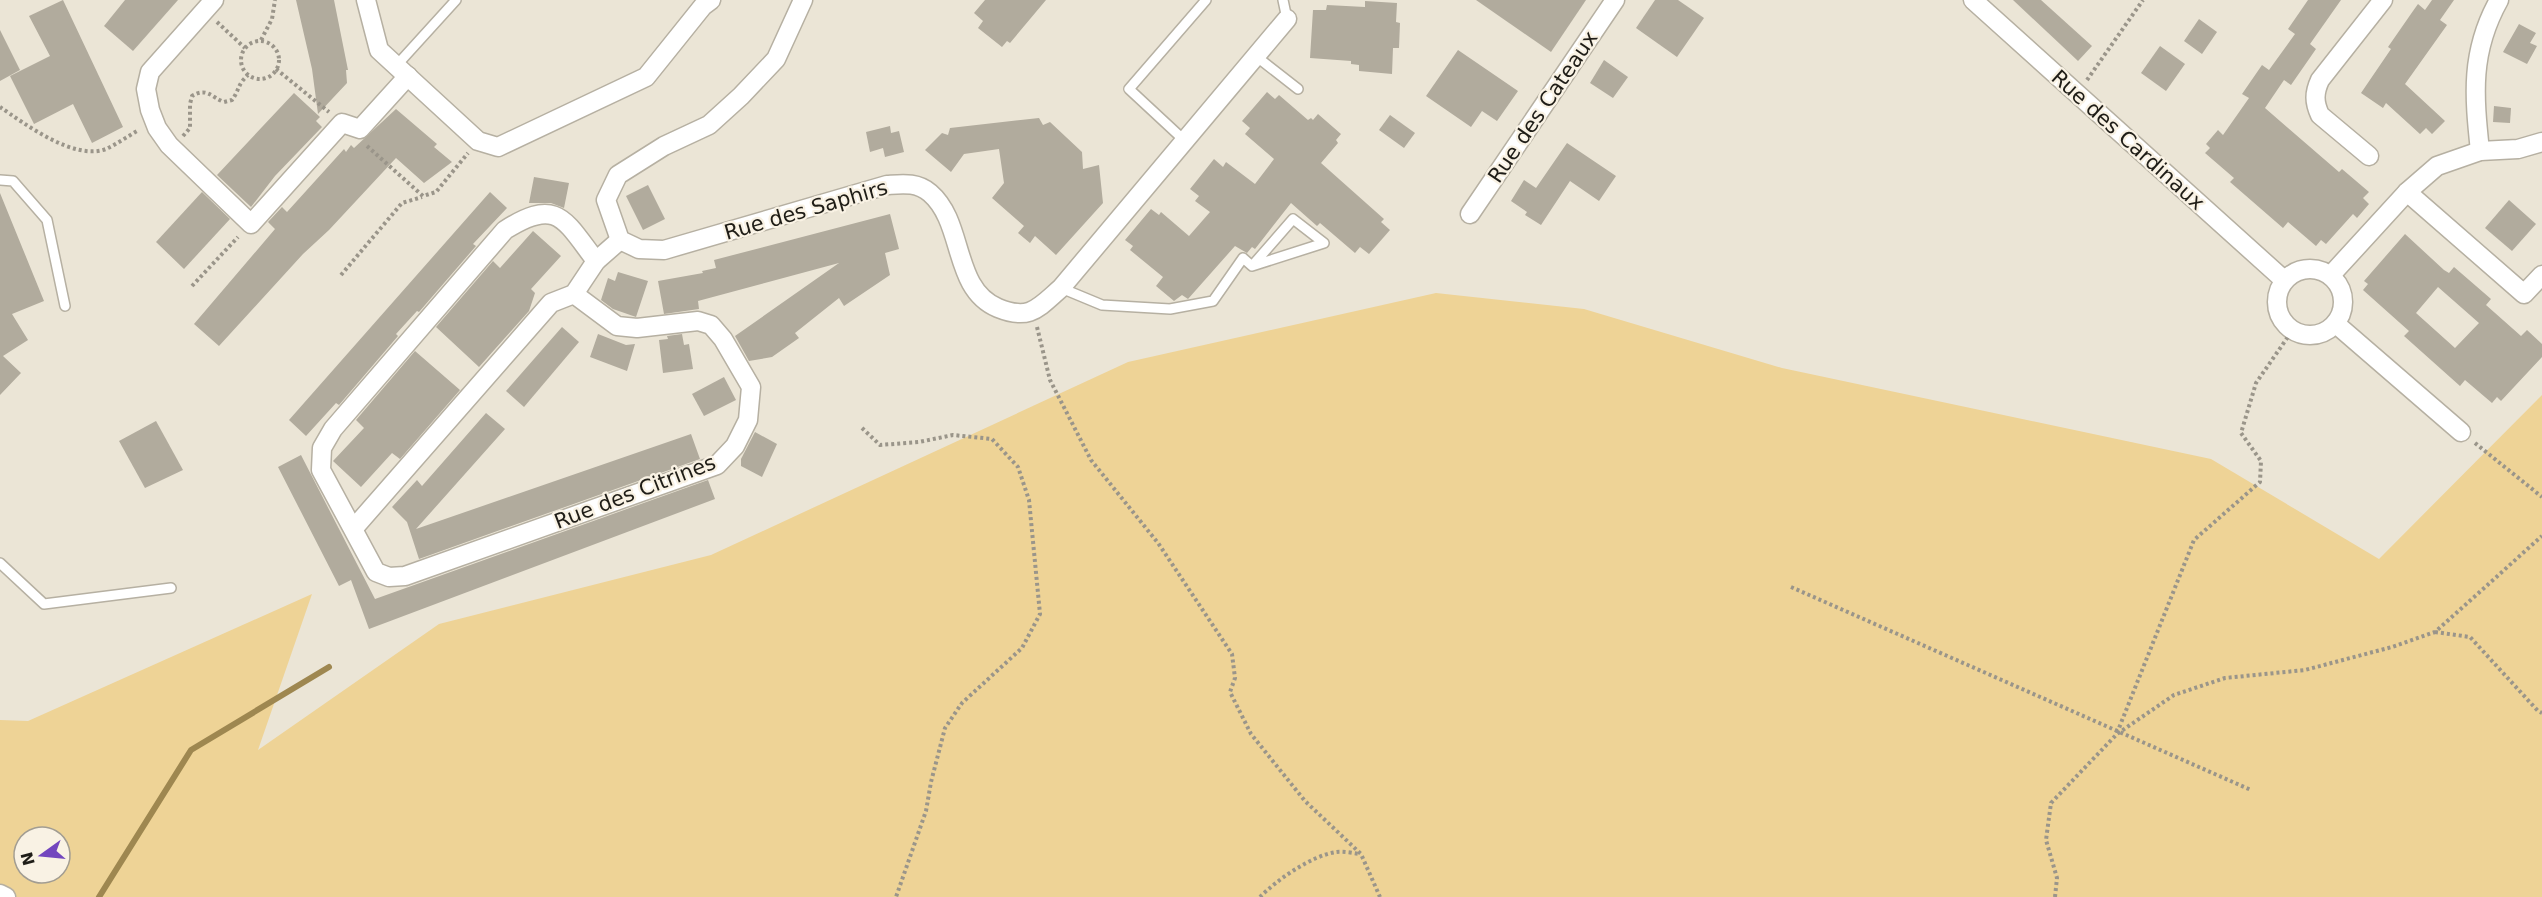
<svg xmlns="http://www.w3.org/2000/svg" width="2542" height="897" font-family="'DejaVu Sans',sans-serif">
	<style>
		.green { fill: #eed396; fill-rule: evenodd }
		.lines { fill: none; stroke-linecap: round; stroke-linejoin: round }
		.stream { stroke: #9e8750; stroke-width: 6 }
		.building { fill: #b1ab9d; fill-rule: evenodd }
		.service-casing { stroke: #b6b0a2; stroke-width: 12 }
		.minor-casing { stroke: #b6b0a2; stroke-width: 21 }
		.path { stroke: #9a958a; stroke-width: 4; stroke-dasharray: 3 3; stroke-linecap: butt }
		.service { stroke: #fff; stroke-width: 9 }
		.minor { stroke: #fff; stroke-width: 18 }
		.labels { text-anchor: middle; stroke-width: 4.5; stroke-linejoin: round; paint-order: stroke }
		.street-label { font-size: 21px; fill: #1f1d17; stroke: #f9f2e4 }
	</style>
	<rect width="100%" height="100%" fill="#ebe5d6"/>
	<path class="green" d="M 1436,293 L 1584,309 L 1782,368 L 2211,459 L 2379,559 L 2542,395 L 2542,897 L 0,897 L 0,720 L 28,721 L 312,594 L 258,750 L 439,624 L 711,555 L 1128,362 ZM 24,837 L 60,837 L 60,873 L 24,873 Z"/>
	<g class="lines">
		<path class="stream" d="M 99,897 L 191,750 L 329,667"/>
	</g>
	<g class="building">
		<path d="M 63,0 L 123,127 L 92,143 L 73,104 L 34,124 L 10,76 L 50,56 L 29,16 Z"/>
		<path d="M 125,0 L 178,0 L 133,51 L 104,26 Z"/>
		<path d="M 296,0 L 334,0 L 348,70 L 346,70 L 347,83 L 318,114 L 312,69 Z"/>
		<path d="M 985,0 L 1046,0 L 1010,43 L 1007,41 L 1002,47 L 978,28 L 983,21 L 974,13 Z"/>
		<path d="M 1476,0 L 1586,0 L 1551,52 Z"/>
		<path d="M 1655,0 L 1678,0 L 1704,18 L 1677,57 L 1636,28 Z"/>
		<path d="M 2013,0 L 2041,0 L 2092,46 L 2078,61 Z"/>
		<path d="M 2308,0 L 2341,0 L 2310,44 L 2316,49 L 2291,85 L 2284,80 L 2265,108 L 2339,172 L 2342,169 L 2369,192 L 2363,198 L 2369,204 L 2357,218 L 2353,214 L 2326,244 L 2321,240 L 2316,246 L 2288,222 L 2283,228 L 2230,182 L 2234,178 L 2205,153 L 2210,148 L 2206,144 L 2218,130 L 2223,135 L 2249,98 L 2242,94 L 2262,65 L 2269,70 L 2295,34 L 2288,29 Z"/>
		<path d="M 2432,0 L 2454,0 L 2440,20 L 2447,25 L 2405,84 L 2445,121 L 2432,134 L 2426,128 L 2420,134 L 2386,103 L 2383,108 L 2361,93 L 2391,49 L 2388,47 L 2413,11 L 2418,4 L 2425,10 Z"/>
		<path d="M 1365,1 L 1397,3 L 1396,22 L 1400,23 L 1399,48 L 1393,48 L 1392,74 L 1359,71 L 1359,65 L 1351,64 L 1351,61 L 1310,58 L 1313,10 L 1326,10 L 1327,5 L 1365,7 Z"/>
		<path d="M 2199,19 L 2217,32 L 2202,54 L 2184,41 Z"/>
		<path d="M 2519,24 L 2536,33 L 2530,43 L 2537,46 L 2527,64 L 2503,52 Z"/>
		<path d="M 0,30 L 20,70 L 0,81 Z"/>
		<path d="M 2160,46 L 2185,64 L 2166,91 L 2141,73 Z"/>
		<path d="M 1458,50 L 1518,91 L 1497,121 L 1482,111 L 1471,127 L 1426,96 Z"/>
		<path d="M 1604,60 L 1628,77 L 1613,98 L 1590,83 Z"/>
		<path d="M 1267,92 L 1275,99 L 1279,95 L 1308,120 L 1311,118 L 1313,120 L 1318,114 L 1341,134 L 1336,140 L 1338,143 L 1321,163 L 1384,219 L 1381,222 L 1390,230 L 1369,254 L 1360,247 L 1355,253 L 1320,223 L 1317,226 L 1291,203 L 1255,249 L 1252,247 L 1247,253 L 1235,246 L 1188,299 L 1182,295 L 1174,301 L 1156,286 L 1163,277 L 1130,250 L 1133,246 L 1125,240 L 1151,209 L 1159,215 L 1161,212 L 1189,236 L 1210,212 L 1195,201 L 1199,196 L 1190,189 L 1214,159 L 1223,167 L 1226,162 L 1255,184 L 1274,159 L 1245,134 L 1250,128 L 1242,121 Z"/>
		<path d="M 294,93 L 320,117 L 316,121 L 322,127 L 275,176 L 251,207 L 217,175 Z"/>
		<path d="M 2494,106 L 2511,108 L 2510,123 L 2493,122 Z"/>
		<path d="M 396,109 L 437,144 L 434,147 L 452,162 L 424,183 L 396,158 L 329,230 L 303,254 L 219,346 L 194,324 L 275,229 L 268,222 L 282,207 L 287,212 L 344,149 L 346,152 L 351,145 L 354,148 Z"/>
		<path d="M 1390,115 L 1415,133 L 1404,148 L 1379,130 Z"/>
		<path d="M 1039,118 L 1043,125 L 1050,122 L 1082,152 L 1083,169 L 1099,165 L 1103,203 L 1056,255 L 1035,236 L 1030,243 L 1018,233 L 1024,226 L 992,198 L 1004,183 L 999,149 L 964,154 L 951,172 L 925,150 L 942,133 L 948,135 L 950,128 Z"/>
		<path d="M 890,126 L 891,133 L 899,131 L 904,152 L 885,157 L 883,148 L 870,152 L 866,132 Z"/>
		<path d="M 1567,143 L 1616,176 L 1599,201 L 1570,181 L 1541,225 L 1525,215 L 1527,212 L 1511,201 L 1524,180 L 1536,188 Z"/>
		<path d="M 534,177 L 569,183 L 564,208 L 551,203 L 529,203 Z"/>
		<path d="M 648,185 L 665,219 L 643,230 L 626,196 Z"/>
		<path d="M 202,192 L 230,219 L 184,269 L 156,242 Z"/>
		<path d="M 490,192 L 507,208 L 473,244 L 476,246 L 419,312 L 417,311 L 396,334 L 398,336 L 339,405 L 336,403 L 306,436 L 289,420 Z"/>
		<path d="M 0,193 L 44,301 L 12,314 L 28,340 L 3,356 L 21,373 L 0,395 Z"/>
		<path d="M 2509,200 L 2536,224 L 2512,251 L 2485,228 Z"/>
		<path d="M 890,214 L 899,249 L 885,253 L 890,275 L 844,306 L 839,298 L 795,333 L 799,338 L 772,357 L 749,361 L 735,336 L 839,263 L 698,301 L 699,309 L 664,314 L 658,281 L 703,273 L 702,271 L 716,268 L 714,260 Z"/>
		<path d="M 533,231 L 561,256 L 531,289 L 535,293 L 529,311 L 479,367 L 436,327 L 493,261 L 500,268 Z"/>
		<path d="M 2405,234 L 2444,270 L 2449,273 L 2454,267 L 2476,286 L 2491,299 L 2486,305 L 2521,336 L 2527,330 L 2542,344 L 2542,357 L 2501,401 L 2497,397 L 2492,403 L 2465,380 L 2460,386 L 2404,336 L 2409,331 L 2363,290 L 2368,284 L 2364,281 ZM 2438,287 L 2479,323 L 2455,348 L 2416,313 Z"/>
		<path d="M 618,272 L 648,281 L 636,317 L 613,309 L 601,300 L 608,278 L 615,281 Z"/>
		<path d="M 562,327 L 579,342 L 524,407 L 506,391 Z"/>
		<path d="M 598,334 L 626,345 L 635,344 L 627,371 L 590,357 Z"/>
		<path d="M 682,334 L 684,345 L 689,344 L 693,369 L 663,373 L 659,340 L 668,339 L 667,336 Z"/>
		<path d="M 415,351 L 460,390 L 400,459 L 392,453 L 361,487 L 333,461 L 364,428 L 356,420 Z"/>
		<path d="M 724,377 L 736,400 L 704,416 L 692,394 Z"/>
		<path d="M 486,413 L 505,429 L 416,529 L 691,434 L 700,459 L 419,559 L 407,522 L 392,507 L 417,480 L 422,486 Z"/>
		<path d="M 156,421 L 183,470 L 145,488 L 119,441 Z"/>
		<path d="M 755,432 L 777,444 L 762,477 L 741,466 L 741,459 Z"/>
		<path d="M 301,455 L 375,599 L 708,480 L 715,499 L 369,629 L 351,580 L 339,586 L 278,467 Z"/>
	</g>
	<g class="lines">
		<defs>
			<g id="service">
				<path d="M 1283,0 L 1287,19"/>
				<path d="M 1257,57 L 1298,89"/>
				<path d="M 396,66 L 456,0"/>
				<path d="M 1185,141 L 1129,89 L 1206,0"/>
				<path d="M 0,180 L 13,181 L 47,220 L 65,306"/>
				<path d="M 1061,288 L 1102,305 L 1170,309 L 1213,301 L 1243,258 L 1252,266 L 1293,219 L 1324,243 L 1252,266"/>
				<path d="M 0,563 L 44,604 L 171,588"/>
			</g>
			<g id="minor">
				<path d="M 214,0 L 150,72 L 146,89 L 150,110 L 157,128 L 169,145 L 251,224 L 342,123 L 360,129 L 408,76"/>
				<path d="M 366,0 L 379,50 L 478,141 L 498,147 L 646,77 L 703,6 L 711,0"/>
				<path d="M 803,0 L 776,59 L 741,96 L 709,125 L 664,146 L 618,175 L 606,200 L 620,240 L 639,249 L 664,250 L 887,185 C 903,184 917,182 930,193 C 965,223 952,289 998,308 C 1030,321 1038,308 1061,288 L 1287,19"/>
				<path d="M 1973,0 L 2284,280"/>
				<path d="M 2480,151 C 2474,95 2470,52 2499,0"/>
				<path d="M 2369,156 L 2320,115 C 2314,102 2314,93 2320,80 L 2383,0"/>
				<path d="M 2407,192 L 2524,294 L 2542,275"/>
				<path d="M 1470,214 L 1615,0"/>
				<circle cx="2310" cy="302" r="33"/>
				<path d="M 2331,275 L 2407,192 L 2437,166 L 2480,151 L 2518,149 L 2542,142"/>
				<path d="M 574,294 L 617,326 L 637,328 L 698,321 L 711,325 L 723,339 L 751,387 L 748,420 L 735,446 L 717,465 L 405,576 L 389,577 L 376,572 L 321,470 L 322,448 L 333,429 L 505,230 C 557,197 564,219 596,261"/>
				<path d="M 2336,324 L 2461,432"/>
				<path d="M 354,528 L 551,303 L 574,294 L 596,261 L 620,240"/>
				<path d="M 0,894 L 6,897"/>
			</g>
		</defs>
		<use href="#service" class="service-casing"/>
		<use href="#minor" class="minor-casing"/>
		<g class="path">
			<path d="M 217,22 L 245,48"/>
			<path d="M 261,40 L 272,19 L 275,0"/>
			<circle cx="260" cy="60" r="19"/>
			<path d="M 276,69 L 329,112"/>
			<path d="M 2087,80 L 2143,0"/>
			<path d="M 0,107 C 25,124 74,161 106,149 C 117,144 128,136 139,130"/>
			<path d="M 183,136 L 190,128 L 190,104 L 192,96 C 207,87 211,97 224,102 L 232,100 C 240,89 237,85 248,75"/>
			<path d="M 367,146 L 423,196 L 436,192 L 468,153"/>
			<path d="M 341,275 L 402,203 L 422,197"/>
			<path d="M 192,286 L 238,237"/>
			<path d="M 1037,327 L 1050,380 L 1091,460 L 1158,543 L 1232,654 L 1235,678 L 1230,692 L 1251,734 L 1305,801 L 1361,854 L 1380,897"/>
			<path d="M 862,428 L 880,445 L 919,442 L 953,435 L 992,439 L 1018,467 L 1029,500 L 1040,614 L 1022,648 L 962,703 L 945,728 L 931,782 L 926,811 L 896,897"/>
			<path d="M 2475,443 L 2542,497"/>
			<path d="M 1791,587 L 2251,790"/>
			<path d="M 2435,632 L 2470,637 L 2538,711 L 2542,713"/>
			<path d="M 2117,733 L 2194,540 L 2260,482 L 2261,461 L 2241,433 L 2256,383 L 2292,331"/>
			<path d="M 1260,897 C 1278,879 1311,856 1336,852 C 1343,851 1353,853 1360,854"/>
			<path d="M 2055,897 L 2057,878 L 2046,840 L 2051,803 L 2117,734 L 2174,695 L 2225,678 L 2305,670 L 2392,647 L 2435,632 L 2542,536"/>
		</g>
		<use href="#service" class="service"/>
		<use href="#minor" class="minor"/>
	</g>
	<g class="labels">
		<g class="street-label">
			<text transform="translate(1543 107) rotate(-56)" y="7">Rue des Cateaux</text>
			<text transform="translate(2128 140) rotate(42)" y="7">Rue des Cardinaux</text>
			<text transform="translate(806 210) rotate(-16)" y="7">Rue des Saphirs</text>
			<text transform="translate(635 492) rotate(-21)" y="7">Rue des Citrines</text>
		</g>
	</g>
	<g transform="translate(42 855) rotate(255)"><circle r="28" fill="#f9f2e4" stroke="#a29d92" stroke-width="1.5"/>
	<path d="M0-4.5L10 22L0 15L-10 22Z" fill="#7346be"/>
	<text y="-9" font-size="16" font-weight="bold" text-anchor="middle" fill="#1f1d17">N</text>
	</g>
</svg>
